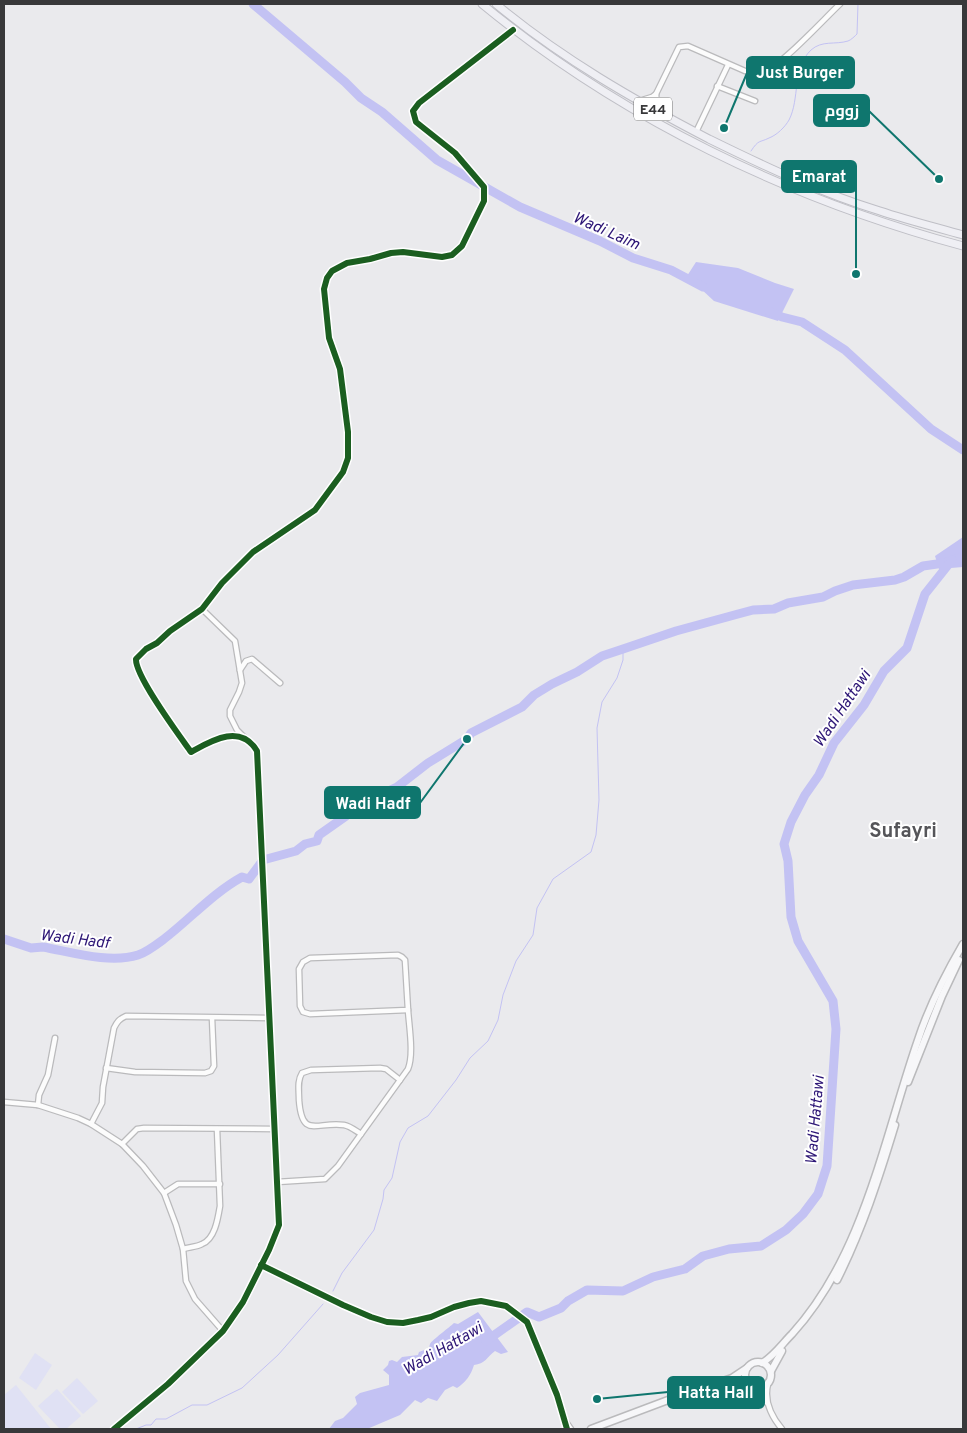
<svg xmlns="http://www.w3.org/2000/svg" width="967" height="1433" font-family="Overpass,Cairo,sans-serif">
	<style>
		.green { fill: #e0e1f4 }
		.water { fill: #c3c2f3 }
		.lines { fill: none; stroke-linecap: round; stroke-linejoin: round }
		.stream { stroke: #c3c2f3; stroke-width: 1 }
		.river { stroke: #c3c2f3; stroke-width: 9 }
		.minor-casing { stroke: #bababc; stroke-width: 7 }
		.secondary-casing { stroke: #bababc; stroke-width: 9 }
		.trunk-casing { stroke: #bfbfc6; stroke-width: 9 }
		.minor { stroke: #fcfcfc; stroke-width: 4.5 }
		.secondary { stroke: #f7f7f9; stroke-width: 6 }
		.trunk { stroke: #efeff4; stroke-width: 7 }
		.cycleway-casing { stroke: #fff; stroke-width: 9 }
		.cycleway { stroke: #1b5e20; stroke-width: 6 }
		.labels { text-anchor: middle; stroke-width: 4; stroke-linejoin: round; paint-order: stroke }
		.shield { fill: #fff; stroke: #747475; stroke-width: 1 }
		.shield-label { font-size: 14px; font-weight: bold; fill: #38383a }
		.water-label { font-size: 16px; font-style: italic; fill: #2d1676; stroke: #fff }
		.district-label { font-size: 20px; font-weight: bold; fill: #555559; stroke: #fff }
		.leader { fill: none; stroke: #0f766e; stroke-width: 2 }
		.callout-dot { fill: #0f766e; stroke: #fff; stroke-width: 2 }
		.callout { fill: #0f766e; stroke: #0f766e; stroke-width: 2 }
		.callout-label { font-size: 16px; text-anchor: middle; font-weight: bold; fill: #fff }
	</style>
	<rect width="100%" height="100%" fill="#eaeaed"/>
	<g class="green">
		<path d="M 35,1353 L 52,1365 L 36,1390 L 19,1378 Z"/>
		<path d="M 77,1378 L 98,1401 L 83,1414 L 62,1392 Z"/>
		<path d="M 16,1385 L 51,1429 L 4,1429 L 4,1395 Z"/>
		<path d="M 57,1389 L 81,1416 L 66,1429 L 60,1429 L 38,1406 Z"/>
	</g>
	<g class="water">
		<path d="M 696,262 L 738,268 L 775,283 L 794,289 L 778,321 L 714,301 L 687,276 Z"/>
		<path d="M 963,537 L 963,567 L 939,569 L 935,556 Z"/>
		<path d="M 478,1312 L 508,1352 L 501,1354 L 495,1351 C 487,1357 485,1364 474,1365 C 471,1375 466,1382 457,1388 L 453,1386 L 445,1390 L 437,1401 L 428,1398 L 421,1403 L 415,1400 L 400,1415 L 367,1429 L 329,1429 L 335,1421 L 343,1418 L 357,1404 L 355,1397 L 360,1393 L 389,1385 L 389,1375 L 383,1370 L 388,1365 L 389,1361 L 392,1360 L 397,1362 L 402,1357 L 418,1355 L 419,1352 L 424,1350 L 424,1357 L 429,1360 C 430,1355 428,1349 430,1344 C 432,1340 450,1327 454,1323 L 458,1324 Z"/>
	</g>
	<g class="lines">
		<g class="stream">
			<path d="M 751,151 C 759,139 759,143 769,138 C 777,135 785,127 789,120 C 800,99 792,68 811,50 C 822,40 835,45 848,41 C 851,40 855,36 857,34 L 858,4"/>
			<path d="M 333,1291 L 342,1273 L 374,1230 L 383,1199 L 384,1190 L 392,1178 L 400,1142 L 408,1128 L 428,1116 L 456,1080 L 470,1058 L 488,1041 L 498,1020 L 503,995 L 516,961 L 533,935 L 537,908 L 553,879 L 591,852 L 596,835 L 599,800 L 597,728 L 602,702 L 617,678 L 623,660 L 623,649"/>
			<path d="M 136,1429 L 146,1425 L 151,1425 L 156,1419 L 166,1419 L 192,1405 L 207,1405 L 242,1388 L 278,1355 L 323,1304"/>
		</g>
		<g class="river">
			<path d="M 253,4 L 345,82 L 361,98 L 382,112 L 437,160 L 520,207 L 600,241 L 633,258 L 671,270 L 703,287"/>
			<path d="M 769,311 L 782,317 L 802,322 L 845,350 L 931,429 L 963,450"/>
			<path d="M 4,939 L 31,948 L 43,947 C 71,952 110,964 138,955 C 147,952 156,945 164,939 C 190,919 213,893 242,877 L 249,879 L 263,860 L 296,851 L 305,844 L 317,841 L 319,835 L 346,816 L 354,807 L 397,787 L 428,763 L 467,739 L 471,733 L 522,707 L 534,695 L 552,684 L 577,672 L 602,656 L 623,649 L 676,631 L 738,614 L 753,610 L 774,609 L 788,603 L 823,597 L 835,591 L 853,585 L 895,580 L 904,577 L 923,566 L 944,563 L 963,557"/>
			<path d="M 486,1341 L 527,1312 L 539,1317 L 561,1308 L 568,1301 L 587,1290 L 623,1291 L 653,1277 L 685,1269 L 703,1256 L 729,1249 L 761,1246 L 786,1230 L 803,1214 L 818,1194 L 827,1166 L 836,1029 L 833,1001 L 798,941 L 791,917 L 788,861 L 784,844 L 791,822 L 805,795 L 819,775 L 834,743 L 864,705 L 884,671 L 907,648 L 925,594 L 952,560"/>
		</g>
		<defs>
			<g id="minor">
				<path d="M 717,86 L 755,101"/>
				<path d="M 639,101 L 652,97 L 656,94"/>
				<path d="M 660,111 L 657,107 L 656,94 L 679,47 L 688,46 L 745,71 C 752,72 758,73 765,71 C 781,66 825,18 840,4"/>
				<path d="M 696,132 L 728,65"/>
				<path d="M 202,609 L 235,641 L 242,683 L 239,692 L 230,710 L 230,716 L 237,730 L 246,739"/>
				<path d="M 240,670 L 246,661 L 252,659 L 280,683"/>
				<path d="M 398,955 L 402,957 L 405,960 L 408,1010 L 310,1014 L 303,1012 L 300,1006 L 299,969 L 303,962 L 310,958 Z"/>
				<path d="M 106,1068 L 135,1072 L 205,1073 L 211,1071 L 214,1066 L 212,1018"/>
				<path d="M 4,1102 L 38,1105 L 78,1118 L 91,1124 L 122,1144 L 143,1166 L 164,1193 L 176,1225 L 183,1249 L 186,1281 L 195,1299 L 223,1331"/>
				<path d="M 38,1105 L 39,1095 L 48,1075 L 55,1038"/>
				<path d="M 91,1124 L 102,1103 L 103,1087 L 114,1028 C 117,1022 119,1019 126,1016 L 269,1018"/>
				<path d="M 361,1134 C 356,1131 350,1126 344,1125 C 317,1121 302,1140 299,1100 C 299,1090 297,1081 302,1073 L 311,1070 L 380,1068 L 386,1069 L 400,1080"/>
				<path d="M 122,1144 L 137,1129 L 144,1128 L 274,1129"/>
				<path d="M 277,1182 L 325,1179 L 338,1166 L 408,1069 C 414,1054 409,1026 408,1010"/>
				<path d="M 164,1193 L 178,1184 L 220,1184"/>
				<path d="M 183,1249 C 189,1247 197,1247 202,1244 C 215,1239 218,1218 220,1206 L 217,1129"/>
				<path d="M 261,1265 L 343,1305 L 371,1317 L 387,1322 L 403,1323 L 418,1320 L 431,1317 L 454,1307 L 469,1303 L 481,1301 L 506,1306 L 527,1322 L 557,1395 L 567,1429"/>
				<path d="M 768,1384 C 764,1400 771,1416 782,1429"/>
				<path d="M 754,1387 L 757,1393 L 767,1403"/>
				<path d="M 566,1422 L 571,1429"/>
				<path d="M 114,1429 L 168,1384 L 223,1331 L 243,1302 L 269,1250 L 279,1225 L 257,751 C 240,723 211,741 191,752 C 179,735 135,676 136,659 L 146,649 L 157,643 L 170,631 L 202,609 L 222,583 L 253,552 L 315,510 L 343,472 L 348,458 L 348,432 L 340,369 L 329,338 L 324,289 L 327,278 L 332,271 L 347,263 L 370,259 L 391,253 L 403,252 L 442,257 L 452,255 L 462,246 L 484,201 L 484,187 L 455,153 L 416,122 L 413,111 L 419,103 L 513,30"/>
			</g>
			<g id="secondary">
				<path d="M 908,1082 L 942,996 L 959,960"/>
				<path d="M 837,1280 C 862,1230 879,1178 895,1125"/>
				<circle cx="758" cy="1375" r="13"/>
				<path d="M 762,1363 C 774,1356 782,1344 792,1334 C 864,1255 884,1138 918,1040 C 929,1006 945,975 963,944"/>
				<path d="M 771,1371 L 782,1351"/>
				<path d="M 727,1382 L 749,1384"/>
				<path d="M 591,1429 L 692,1391 L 732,1378 L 747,1368"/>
			</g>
			<g id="trunk">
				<path d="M 482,4 C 622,119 789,199 963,246"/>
				<path d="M 496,4 C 561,58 634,100 709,139 C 764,166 821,193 880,211 C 907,220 935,227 963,235"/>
			</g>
		</defs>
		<use href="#minor" class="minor-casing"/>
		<use href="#secondary" class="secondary-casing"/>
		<use href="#trunk" class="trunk-casing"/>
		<use href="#minor" class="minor"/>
		<use href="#secondary" class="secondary"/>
		<use href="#trunk" class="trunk"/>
		<defs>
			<g id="cycleway">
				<path d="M 261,1265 L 343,1305 L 371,1317 L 387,1322 L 403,1323 L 418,1320 L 431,1317 L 454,1307 L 469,1303 L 481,1301 L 506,1306 L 527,1322 L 557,1395 L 567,1429"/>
				<path d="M 114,1429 L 168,1384 L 223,1331 L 243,1302 L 269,1250 L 279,1225 L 257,751 C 240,723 211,741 191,752 C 179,735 135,676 136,659 L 146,649 L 157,643 L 170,631 L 202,609 L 222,583 L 253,552 L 315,510 L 343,472 L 348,458 L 348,432 L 340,369 L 329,338 L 324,289 L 327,278 L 332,271 L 347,263 L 370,259 L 391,253 L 403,252 L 442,257 L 452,255 L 462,246 L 484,201 L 484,187 L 455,153 L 416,122 L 413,111 L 419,103 L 513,30"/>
			</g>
		</defs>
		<use href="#cycleway" class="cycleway-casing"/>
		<use href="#cycleway" class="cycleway"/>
	</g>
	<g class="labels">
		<rect class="shield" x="634" y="97.5" width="38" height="23" rx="4"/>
		<g class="shield-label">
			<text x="653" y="114">E44</text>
		</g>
		<g class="water-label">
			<text transform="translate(607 230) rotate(24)" y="6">Wadi Laim</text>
			<text transform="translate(841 708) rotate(-56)" y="6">Wadi Hattawi</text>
			<text transform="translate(75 938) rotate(7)" y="6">Wadi Hadf</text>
			<text transform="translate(814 1120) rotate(-85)" y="6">Wadi Hattawi</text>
			<text transform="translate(442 1348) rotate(-30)" y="6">Wadi Hattawi</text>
		</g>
		<g class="district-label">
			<text x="903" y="837">Sufayri</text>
		</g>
	</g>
	<path class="leader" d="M724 128L747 73M939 179L869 111M856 274L856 177M467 739L420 803M597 1399L668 1392"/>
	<g class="callout-dot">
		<circle cx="724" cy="128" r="5"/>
		<circle cx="939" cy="179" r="5"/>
		<circle cx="856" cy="274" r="5"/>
		<circle cx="467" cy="739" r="5"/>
		<circle cx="597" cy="1399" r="5"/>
	</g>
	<g class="callout">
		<rect x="747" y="57" width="107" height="31" rx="5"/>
		<rect x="814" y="95" width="55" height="31" rx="5"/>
		<rect x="782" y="161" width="74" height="31" rx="5"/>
		<rect x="325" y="787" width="95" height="31" rx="5"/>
		<rect x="668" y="1377" width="96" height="31" rx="5"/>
	</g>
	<g class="callout-label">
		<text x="800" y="78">Just Burger</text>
		<text x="842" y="116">زووم</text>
		<text x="819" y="182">Emarat</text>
		<text x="373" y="809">Wadi Hadf</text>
		<text x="716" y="1398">Hatta Hall</text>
	</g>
	<rect width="967" height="1433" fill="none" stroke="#38383a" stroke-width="10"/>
</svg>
